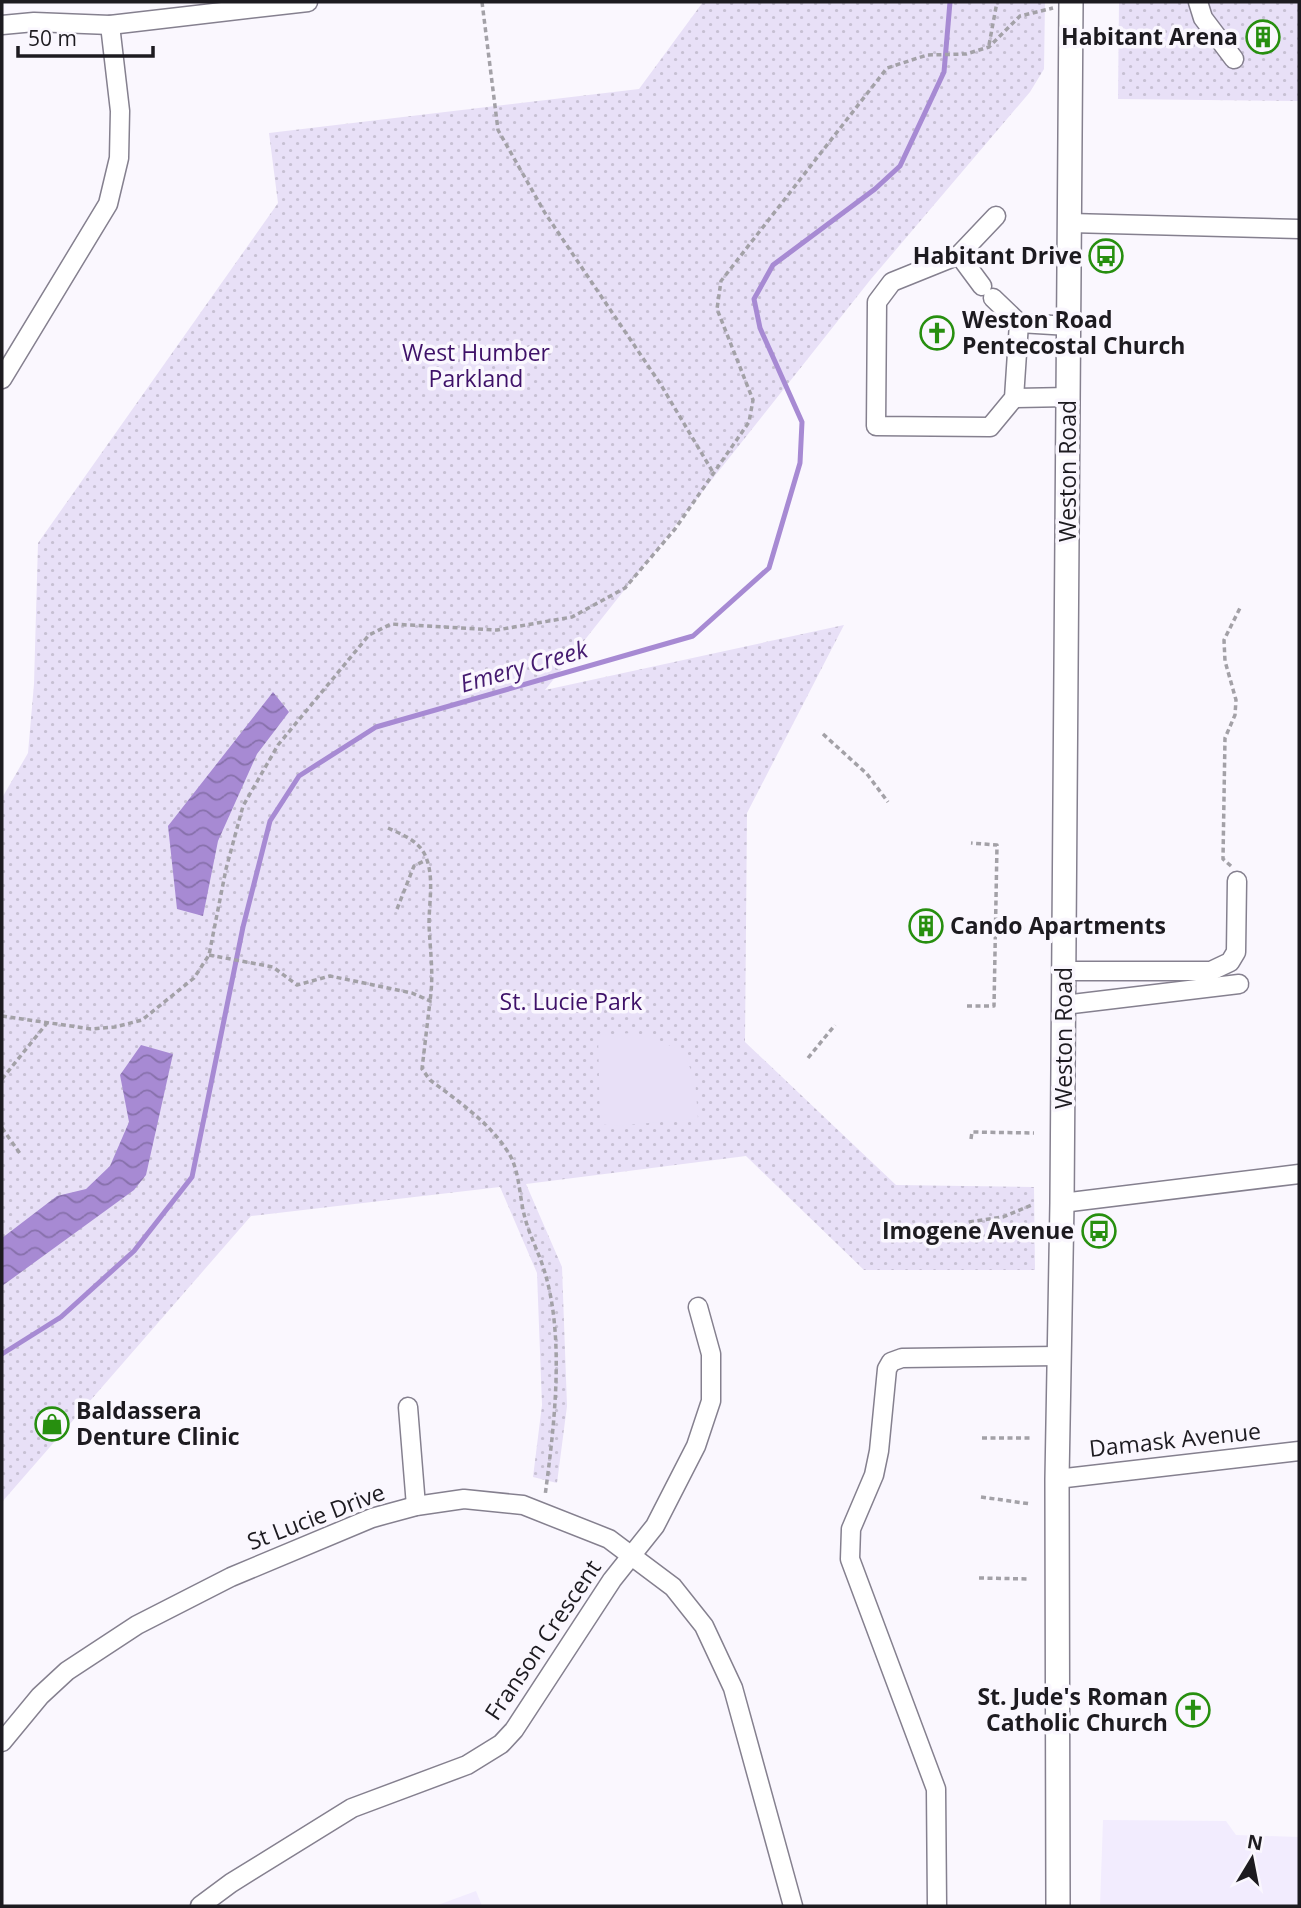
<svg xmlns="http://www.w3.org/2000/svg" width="1301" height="1908" font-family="'Open Sans',sans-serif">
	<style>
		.built { fill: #f2ecfe }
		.grass { fill: url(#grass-dots) }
		.garden { fill: #e8e0f7 }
		.water { fill: url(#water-waves) }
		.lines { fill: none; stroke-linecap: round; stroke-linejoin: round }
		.stream { stroke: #a78ad3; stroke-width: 5 }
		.minor-casing { stroke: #85808f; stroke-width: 21 }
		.major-casing { stroke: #85808f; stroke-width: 26 }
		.path { stroke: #a3a1a7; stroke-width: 3.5; stroke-dasharray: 5 3.5; stroke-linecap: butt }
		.minor { stroke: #fff; stroke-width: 18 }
		.major { stroke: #fff; stroke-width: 23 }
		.labels { text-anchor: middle; stroke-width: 7; stroke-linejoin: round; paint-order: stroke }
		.poi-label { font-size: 23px; font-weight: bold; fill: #1d1b20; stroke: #faf7fe; text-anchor: end }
		.park-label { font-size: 23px; fill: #3e1168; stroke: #faf7fe }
		.street-label { font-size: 23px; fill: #1d1b20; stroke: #faf7fe }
		.water-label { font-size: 24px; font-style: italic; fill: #451b70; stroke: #faf7fe }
	</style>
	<defs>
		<pattern id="grass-dots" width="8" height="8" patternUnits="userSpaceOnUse" patternTransform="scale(1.75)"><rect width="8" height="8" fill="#e8e0f7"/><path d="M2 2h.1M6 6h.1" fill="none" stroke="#c7c0d3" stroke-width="1.8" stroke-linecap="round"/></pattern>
		<pattern id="water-waves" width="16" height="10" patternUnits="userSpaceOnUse" patternTransform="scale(1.75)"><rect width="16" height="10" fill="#a78ad3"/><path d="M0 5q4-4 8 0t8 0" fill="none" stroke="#8770ab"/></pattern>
	</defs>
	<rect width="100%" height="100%" fill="#faf7fe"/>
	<g class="built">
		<path d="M 1103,1820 L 1226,1821 L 1236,1835 L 1299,1837 L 1299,1906 L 1100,1906 Z"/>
		<path d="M 476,1891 L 482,1906 L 435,1906 Z"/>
	</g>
	<g class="grass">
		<path d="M 703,2 L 1045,2 L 1044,69 L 1030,92 L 871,279 L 545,690 L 844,625 L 747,813 L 745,1042 L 896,1185 L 1034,1187 L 1035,1270 L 864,1270 L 746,1156 L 526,1184 L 562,1267 L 567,1406 L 557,1483 L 533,1477 L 542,1405 L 537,1273 L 500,1187 L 251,1216 L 2,1502 L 2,798 L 28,753 L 34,684 L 38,543 L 278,203 L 269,133 L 639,89 Z"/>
		<path d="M 1119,2 L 1299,2 L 1299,101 L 1118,99 Z"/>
	</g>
	<path class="garden" d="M 634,1033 L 658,1040 L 683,1052 L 695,1079 L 698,1119 L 614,1126 L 600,1124 L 598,1035 Z"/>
	<g class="water">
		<path d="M 273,692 L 289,712 L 257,754 L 218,841 L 203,916 L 177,909 L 168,826 Z"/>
		<path d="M 141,1045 L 173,1054 L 146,1175 L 134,1190 L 2,1286 L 2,1238 L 57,1196 L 86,1189 L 110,1166 L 129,1122 L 120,1075 Z"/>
	</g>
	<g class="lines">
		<path class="stream" d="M 2,1354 L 61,1317 L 134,1251 L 192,1177 L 243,927 L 270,821 L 299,776 L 376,727 L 693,636 L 769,568 L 800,463 L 802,422 L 760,328 L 754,299 L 773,265 L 875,189 L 900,166 L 944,72 L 950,2"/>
		<defs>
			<g id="minor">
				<path d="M 1198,2 L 1203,18 L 1234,59"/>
				<path d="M 2,25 L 34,22 L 110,25 L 308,2"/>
				<path d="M 1070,223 L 1299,229"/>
				<path d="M 959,255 L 892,282 L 877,302 L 876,426 L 990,427 L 1014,398 L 1019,323"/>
				<path d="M 982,286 L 959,255 L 996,216"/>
				<path d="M 993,298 L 1019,323 L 1069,326"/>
				<path d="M 2,379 L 108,204 L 119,158 L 120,111 L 110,25"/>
				<path d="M 1014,398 L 1069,397"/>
				<path d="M 1064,971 L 1211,971 L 1230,962 L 1236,952 L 1237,881"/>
				<path d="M 1064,1005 L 1239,984"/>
				<path d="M 1062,1203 L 1299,1174"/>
				<path d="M 408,1407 L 416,1506"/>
				<path d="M 1057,1479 L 1299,1451"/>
				<path d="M 2,1742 L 40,1696 L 67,1671 L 137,1625 L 231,1577 L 372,1518 L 416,1506 L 464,1499 L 523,1505 L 609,1539 L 673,1587 L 704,1626 L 733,1688 L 793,1906"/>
				<path d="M 200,1906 L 231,1883 L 352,1808 L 467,1765 L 501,1744 L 514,1730 L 612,1580 L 655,1526 L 696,1446 L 711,1401 L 711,1354 L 698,1307"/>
				<path d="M 937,1906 L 936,1789 L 850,1559 L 851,1529 L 874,1475 L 879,1451 L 887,1369 L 891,1362 L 902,1358 L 1059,1356"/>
			</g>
			<path id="major" d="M 1058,1906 L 1057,1479 L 1062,1203 L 1071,2"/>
		</defs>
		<use href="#minor" class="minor-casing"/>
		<use href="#major" class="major-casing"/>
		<g class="path">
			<path d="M 482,2 L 498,130 L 545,213 L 661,385 L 714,474"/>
			<path d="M 989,45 L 997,2"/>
			<path d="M 823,734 L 867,774 L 888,802"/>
			<path d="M 388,828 C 401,834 417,840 424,853 C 435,874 429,901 429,924 C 430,951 434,974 430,1001"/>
			<path d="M 1231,866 L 1223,859 L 1225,738 L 1235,715 L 1236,700 L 1225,661 L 1224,640 L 1240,608"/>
			<path d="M 397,909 L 414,866 L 426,860"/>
			<path d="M 994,928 L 1043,929"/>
			<path d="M 209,955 L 273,967 L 297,985 L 330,976 L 412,993 L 430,1001 L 422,1069 L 430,1080 C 458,1101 489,1122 508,1152 C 520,1170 519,1197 525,1218 C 530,1237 540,1255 545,1273 C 565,1340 554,1428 545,1496"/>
			<path d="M 967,1006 L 994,1006 L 997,845 L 971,843"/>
			<path d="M 2,1016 L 91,1029 L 115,1027 L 142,1020 L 194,978 L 209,955 L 226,869 L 243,806 L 278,745 L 369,635 L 391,624 L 497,630 L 572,617 L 625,588 L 675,529 L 749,422 L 753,400 L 717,309 L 721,281 L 887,68 L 927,55 L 966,54 L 989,47 L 1020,16 L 1053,8"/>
			<path d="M 808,1058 L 835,1025"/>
			<path d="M 2,1079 L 47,1023"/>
			<path d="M 2,1128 L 21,1155"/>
			<path d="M 971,1139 L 972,1132 L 1034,1133"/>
			<path d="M 969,1222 L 1003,1217 L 1034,1204"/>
			<path d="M 982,1438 L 1032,1438"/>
			<path d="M 981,1497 L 1031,1504"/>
			<path d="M 979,1578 L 1030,1579"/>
		</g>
		<use href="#minor" class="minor"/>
		<use href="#major" class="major"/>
	</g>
	<defs>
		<symbol id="building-ring" viewBox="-11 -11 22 22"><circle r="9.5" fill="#faf7fe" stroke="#278f0f" stroke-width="1.5"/><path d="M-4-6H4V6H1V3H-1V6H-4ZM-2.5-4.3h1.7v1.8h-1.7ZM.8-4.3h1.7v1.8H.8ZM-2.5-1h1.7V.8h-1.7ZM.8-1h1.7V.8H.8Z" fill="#278f0f"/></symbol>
		<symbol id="bus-ring" viewBox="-11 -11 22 22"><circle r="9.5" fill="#faf7fe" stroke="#278f0f" stroke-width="1.5"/><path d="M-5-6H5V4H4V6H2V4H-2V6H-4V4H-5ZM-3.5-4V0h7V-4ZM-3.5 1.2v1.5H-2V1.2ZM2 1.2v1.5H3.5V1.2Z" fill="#278f0f"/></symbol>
		<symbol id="church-ring" viewBox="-11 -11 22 22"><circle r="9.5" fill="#faf7fe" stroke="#278f0f" stroke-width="1.5"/><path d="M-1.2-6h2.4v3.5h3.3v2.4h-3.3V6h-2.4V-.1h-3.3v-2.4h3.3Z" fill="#278f0f"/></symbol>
		<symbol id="shop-ring" viewBox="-11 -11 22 22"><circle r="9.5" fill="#faf7fe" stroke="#278f0f" stroke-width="1.5"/><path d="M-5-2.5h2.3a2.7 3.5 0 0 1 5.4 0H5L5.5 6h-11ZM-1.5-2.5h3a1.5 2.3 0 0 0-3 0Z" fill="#278f0f"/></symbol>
	</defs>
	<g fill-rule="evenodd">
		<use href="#building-ring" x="1244" y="18" width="38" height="38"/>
		<use href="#bus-ring" x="1087" y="237" width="38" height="38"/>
		<use href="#church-ring" x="918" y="314" width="38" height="38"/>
		<use href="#building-ring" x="907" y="907" width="38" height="38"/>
		<use href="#bus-ring" x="1080" y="1212" width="38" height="38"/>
		<use href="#shop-ring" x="33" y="1405" width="38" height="38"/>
		<use href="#church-ring" x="1174" y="1691" width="38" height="38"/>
	</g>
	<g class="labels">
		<g class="poi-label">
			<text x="1238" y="45">Habitant Arena</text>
			<text x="1082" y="264">Habitant Drive</text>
			<text x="962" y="328" text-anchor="start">Weston Road<tspan x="962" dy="26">Pentecostal Church</tspan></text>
			<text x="950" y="934" text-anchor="start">Cando Apartments</text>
			<text x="1074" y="1239">Imogene Avenue</text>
			<text x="76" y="1419" text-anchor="start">Baldassera<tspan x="76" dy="26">Denture Clinic</tspan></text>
			<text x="1168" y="1705">St. Jude's Roman<tspan x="1168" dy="26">Catholic Church</tspan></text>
		</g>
		<g class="park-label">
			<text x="476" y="361">West Humber<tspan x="476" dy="26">Parkland</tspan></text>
			<text x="571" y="1010">St. Lucie Park</text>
		</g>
		<g class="street-label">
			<text transform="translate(1068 471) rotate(-90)" y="8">Weston Road</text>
			<text transform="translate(1064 1038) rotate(-90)" y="8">Weston Road</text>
			<text transform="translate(1175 1440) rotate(-6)" y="8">Damask Avenue</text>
			<text transform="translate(316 1517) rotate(-21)" y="8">St Lucie Drive</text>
			<text transform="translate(543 1640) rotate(-56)" y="8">Franson Crescent</text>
		</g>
		<g class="water-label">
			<text transform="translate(524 667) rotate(-16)" y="8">Emery Creek</text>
		</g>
	</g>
	<rect width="1301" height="1908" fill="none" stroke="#1d1b20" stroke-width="7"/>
	<g transform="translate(1252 1859) rotate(10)" stroke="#faf7fe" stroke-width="5" paint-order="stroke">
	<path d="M0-5L12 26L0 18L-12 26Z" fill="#1d1b20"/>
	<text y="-10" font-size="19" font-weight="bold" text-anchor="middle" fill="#1d1b20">N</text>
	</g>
	<path d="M18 46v10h135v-10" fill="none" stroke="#1d1b20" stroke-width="3.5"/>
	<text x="28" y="46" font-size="21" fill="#1d1b20" stroke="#faf7fe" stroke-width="5" paint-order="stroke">50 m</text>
</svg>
